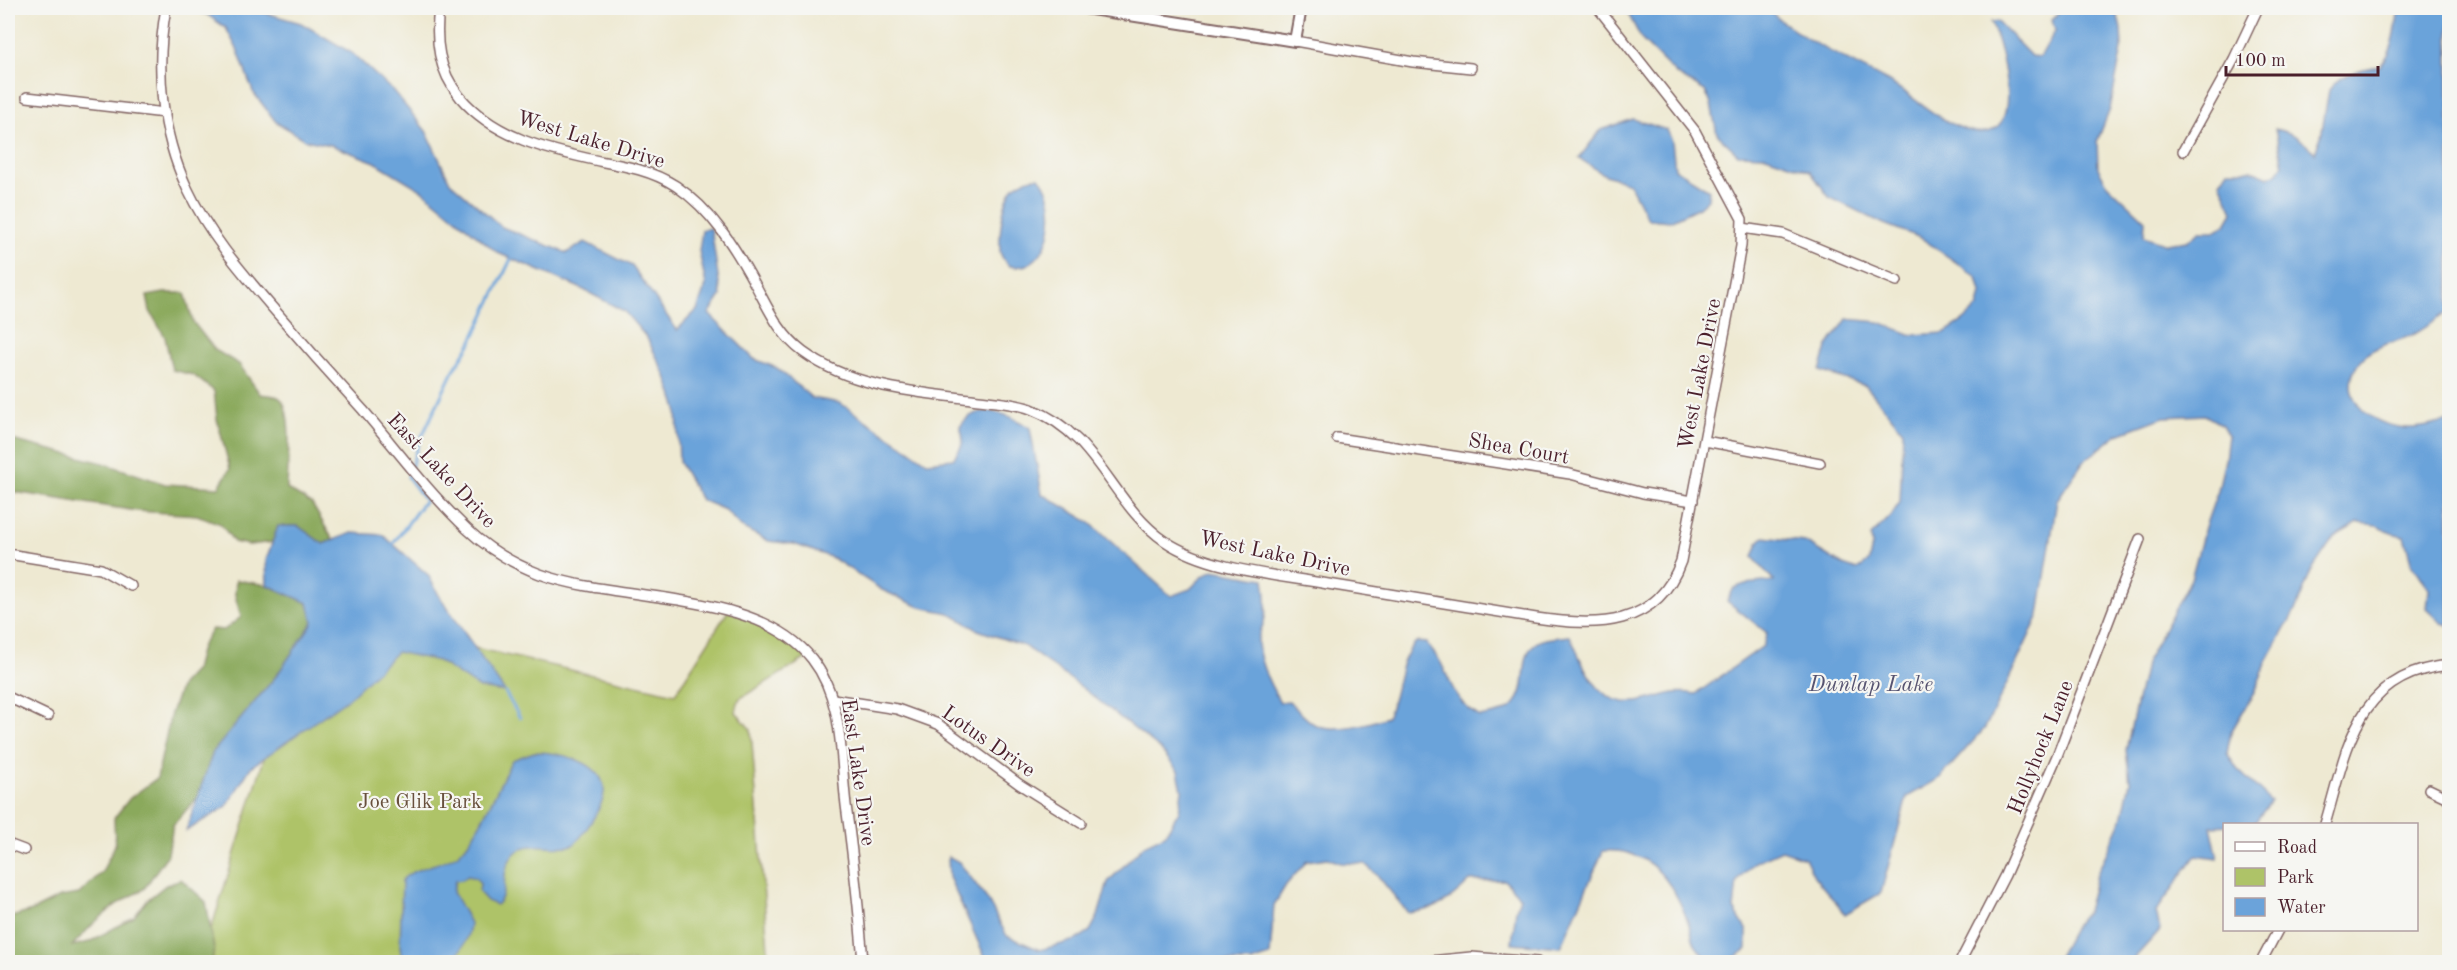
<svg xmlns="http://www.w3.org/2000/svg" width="2457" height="970" font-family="'Old Standard TT',serif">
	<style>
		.green { fill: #aec368; stroke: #7c714a; stroke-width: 1.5 }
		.forest { fill: #8aa95c; stroke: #6a6444; stroke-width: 1.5 }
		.water { fill: #6ba3da; stroke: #5a6182; stroke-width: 1.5 }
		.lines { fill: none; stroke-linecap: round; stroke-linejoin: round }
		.stream { stroke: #6ba3da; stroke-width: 3 }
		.minor-casing { stroke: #836665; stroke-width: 12 }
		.tertiary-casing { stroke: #836665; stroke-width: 14 }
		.minor { stroke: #fff; stroke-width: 9 }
		.tertiary { stroke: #fff; stroke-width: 10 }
		.labels { text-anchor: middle; stroke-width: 4.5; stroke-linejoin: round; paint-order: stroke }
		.street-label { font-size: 21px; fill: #4a1f2b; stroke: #f6f6f2 }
		.park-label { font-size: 21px; fill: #68503d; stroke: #f6f6f2 }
		.water-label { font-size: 22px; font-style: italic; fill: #575471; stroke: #f6f6f2 }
	</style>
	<rect width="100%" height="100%" fill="#f6f6f2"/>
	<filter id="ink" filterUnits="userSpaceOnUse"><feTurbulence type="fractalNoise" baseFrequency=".0167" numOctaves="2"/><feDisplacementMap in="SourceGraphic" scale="12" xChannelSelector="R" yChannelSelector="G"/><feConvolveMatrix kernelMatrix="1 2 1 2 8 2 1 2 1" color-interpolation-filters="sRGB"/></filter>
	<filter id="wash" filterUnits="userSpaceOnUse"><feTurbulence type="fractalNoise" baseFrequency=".008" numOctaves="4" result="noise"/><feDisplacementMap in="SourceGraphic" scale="24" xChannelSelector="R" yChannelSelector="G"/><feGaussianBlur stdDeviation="1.35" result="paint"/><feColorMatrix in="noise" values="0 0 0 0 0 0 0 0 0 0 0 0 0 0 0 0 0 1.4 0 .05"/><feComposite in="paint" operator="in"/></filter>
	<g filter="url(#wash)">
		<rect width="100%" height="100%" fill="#eee9d2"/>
		<path class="green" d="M 310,610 L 675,694 L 728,611 L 758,621 L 810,656 L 739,699 L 736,712 L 751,730 L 769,962 L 201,962 Z"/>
		<g class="forest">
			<path d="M 164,293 L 185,293 L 193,322 L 215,350 L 239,364 L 260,394 C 265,395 273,395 278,397 C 295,405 287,471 287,489 L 312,504 L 333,540 L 323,544 L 298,526 L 278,526 L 273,542 L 249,545 L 234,542 L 221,524 L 197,515 L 137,511 L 8,491 L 8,439 L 103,463 L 165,484 L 219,487 L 230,469 L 217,419 L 214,391 L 193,375 L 172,370 L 165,337 L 150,311 L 147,296 Z"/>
			<path d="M 236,580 L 267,585 L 308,603 L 314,622 L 277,675 L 213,752 L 197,798 L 173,825 L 168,854 L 144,889 L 117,904 L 94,923 L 72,946 L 89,942 L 134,917 L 147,900 L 166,885 L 181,879 L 206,902 L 214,949 L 212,962 L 8,962 L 8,918 L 32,911 L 60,897 L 79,894 L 102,872 L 115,845 L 114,818 L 130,798 L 157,778 L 171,713 L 181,685 L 195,670 L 201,647 L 212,629 L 224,630 L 241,617 L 235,595 Z"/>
		</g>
		<g class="water">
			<path d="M 159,8 L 248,8 L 301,23 L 352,53 L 395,93 L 426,131 L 450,182 L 502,227 L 567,253 L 585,242 L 632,266 L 677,330 L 697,310 L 706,285 L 699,251 L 702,230 L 711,228 L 721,296 L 709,314 L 754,359 L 777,368 L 812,398 L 840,403 L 927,462 L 953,459 C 962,447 966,441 960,427 C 977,400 1008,413 1030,428 L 1042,494 L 1088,521 L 1171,596 L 1190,589 L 1203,576 L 1213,570 L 1264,579 C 1266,593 1268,607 1264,622 C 1262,628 1259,633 1258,640 C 1258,660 1270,685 1280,702 L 1289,701 C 1296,708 1308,722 1318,726 C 1337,732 1369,724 1387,717 C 1400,691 1395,664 1416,642 L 1427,643 C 1431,650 1437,656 1441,663 C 1453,687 1456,703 1480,717 C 1489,715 1500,714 1507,710 C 1537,693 1512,650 1542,640 C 1550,637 1561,637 1570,636 C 1585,670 1600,713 1646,700 C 1668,695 1672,690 1696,694 L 1763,646 L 1767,633 L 1727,601 L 1734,588 L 1745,584 L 1774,581 L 1753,557 L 1758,543 L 1764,537 L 1805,542 L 1843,565 L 1857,570 L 1869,561 L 1872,545 L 1871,536 L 1891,516 L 1900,502 L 1903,431 L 1866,386 L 1820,371 L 1827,347 L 1847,319 L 1879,322 L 1912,335 L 1944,333 L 1963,321 L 1978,307 L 1981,293 L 1977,277 L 1921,238 L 1884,224 L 1829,197 L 1810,171 L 1763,155 L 1738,154 L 1717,134 L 1711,104 L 1705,91 L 1677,75 L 1642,40 L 1625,8 L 1767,8 C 1794,37 1851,61 1887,81 C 1914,96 1935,119 1964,129 C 2030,152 2003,52 1991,22 L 1997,21 L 2031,56 L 2040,57 L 2055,31 L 2052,20 L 2062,8 L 2116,8 L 2121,29 L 2122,49 L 2110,109 L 2097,142 L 2098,168 L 2107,184 L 2145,220 L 2144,236 L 2166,244 L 2187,241 L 2200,231 L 2215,231 L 2226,224 L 2233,212 L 2220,182 L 2228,170 L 2252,170 L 2269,177 L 2277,173 L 2283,165 L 2275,129 C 2297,134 2300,138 2315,153 L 2321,136 L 2329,90 C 2341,74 2361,68 2380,66 C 2396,48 2395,30 2399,8 L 2449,8 L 2449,312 C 2438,318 2429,326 2418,332 C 2405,340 2378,344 2367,354 C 2332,386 2360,421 2399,427 C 2416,430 2433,425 2449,421 L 2449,625 L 2442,623 L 2427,609 L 2429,589 L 2411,562 L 2404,536 L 2391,533 L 2377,525 L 2358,523 L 2334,537 L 2311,571 L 2297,607 L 2268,659 L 2254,693 L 2231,732 L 2227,753 L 2237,769 L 2271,801 L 2254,824 L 2211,826 L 2218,858 L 2196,855 L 2156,912 L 2160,930 L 2131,962 L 2055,962 L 2073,929 L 2087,911 L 2096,876 L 2122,819 L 2130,782 L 2126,750 L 2145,664 L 2191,579 L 2205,527 L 2218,490 L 2225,460 L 2228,435 L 2222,425 L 2205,415 L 2164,417 L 2118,434 L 2083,462 L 2057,500 L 2039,615 L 2000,698 L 1985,728 L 1940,778 L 1907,797 L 1881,893 L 1845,914 L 1814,876 L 1805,858 L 1782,850 L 1755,862 L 1737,881 L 1734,909 L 1747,931 L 1747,949 L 1729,962 L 1710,962 C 1706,957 1698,951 1695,944 C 1692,938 1691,929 1688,922 C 1674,883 1649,847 1603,851 L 1561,947 L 1512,943 L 1516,910 L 1520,897 L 1504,880 L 1470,881 C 1449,902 1437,910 1408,913 L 1378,876 L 1365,864 L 1341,863 L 1327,858 L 1307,861 L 1286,885 L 1274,905 L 1270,956 L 1252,962 L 983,962 L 984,955 L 949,877 L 948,856 L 959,862 L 987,899 L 1007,936 L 1040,950 L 1076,940 L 1090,931 L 1098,916 L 1108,882 L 1144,845 L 1165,835 L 1179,811 L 1182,790 L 1178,771 L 1160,749 L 1084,689 L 1024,646 L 978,630 L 949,613 L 920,607 L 882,590 L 833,558 L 794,544 L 768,541 L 741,527 L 725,510 L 701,500 L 679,462 L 677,409 L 666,376 L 647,338 L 624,311 L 580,288 L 498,253 L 423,191 L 375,162 L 331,145 L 305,140 L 276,122 L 253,92 L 238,51 L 226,28 L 206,14 L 192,10 Z"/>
			<path d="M 1633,119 L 1667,130 L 1672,141 L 1675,169 L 1709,190 L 1708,199 L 1699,207 L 1670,221 L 1648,219 L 1629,183 L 1603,174 L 1579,158 L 1601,130 Z"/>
			<path d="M 1039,177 C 1063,203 1052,275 1009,266 C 1005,261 1000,257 1000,250 C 999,233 1003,196 1016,185 C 1022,180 1032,178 1039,177 Z"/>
			<path d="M 278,526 L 298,526 L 323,544 L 352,533 L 383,535 L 428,575 L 440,597 L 505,692 L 479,688 L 438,661 L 397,652 L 350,697 L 251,767 L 226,807 L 186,831 L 213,752 L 277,675 L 313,622 L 308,603 L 267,585 L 266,560 Z"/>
			<path d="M 534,752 C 557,752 606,761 604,793 C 603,802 598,811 593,819 C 587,828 582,838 573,845 C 550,852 519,833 507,866 C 502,879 508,895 496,905 L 487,901 L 479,892 L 480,884 L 476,878 L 468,876 L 462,880 L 455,881 L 453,892 L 470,923 C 469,938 461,953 449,962 L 402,962 L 400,946 L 402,880 C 416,865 442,866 458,854 C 476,840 500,782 512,760 Z"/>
		</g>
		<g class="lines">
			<g class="stream">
				<path d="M 393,544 L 425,500 L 408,477 L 418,445 L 452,373 L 471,343 L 511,259"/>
				<path d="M 505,692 L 520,718"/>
			</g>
		</g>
	</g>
	<g filter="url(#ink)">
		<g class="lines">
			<defs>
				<g id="minor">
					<path d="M 166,8 C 155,68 161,132 187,188 C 208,233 239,269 271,306 C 301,341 332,376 363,410 C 397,450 429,493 467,529 C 487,548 514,564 540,574 C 619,603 757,589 812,659 C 844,700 840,756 846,805 C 853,857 859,910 863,962"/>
					<path d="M 439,8 C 435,41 438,70 460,97 C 495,138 548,150 599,161 C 626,166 653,171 676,186 C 712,210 736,249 756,286 C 769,310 780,335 803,352 C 851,387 914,392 971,399 C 991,402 1012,402 1031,409 C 1099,435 1111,504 1165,541 C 1208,570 1277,575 1328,584 C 1397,595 1467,607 1536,618 C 1597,627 1657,628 1681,561 L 1741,246 L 1742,219 L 1695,131 L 1598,8"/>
					<path d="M 1295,41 L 1413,62 L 1471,68"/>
					<path d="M 27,97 L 165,113"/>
					<path d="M 2183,151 L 2234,59 L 2258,8"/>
					<path d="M 1742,228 L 1783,234 L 1897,281"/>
					<path d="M 1337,438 L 1570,474 L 1643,493 L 1693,501"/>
					<path d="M 1705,441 L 1820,463"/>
					<path d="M 8,554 L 101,569 L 131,586"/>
					<path d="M 8,697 L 48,716"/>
					<path d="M 833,699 L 897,709 L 938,724 L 1019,784 L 1081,823"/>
					<path d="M 2429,789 L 2450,799"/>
					<path d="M 2325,824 C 2347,750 2355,673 2450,665"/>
					<path d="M 8,844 L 24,850"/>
					<path d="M 1420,962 L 1471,957 L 1537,962"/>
					<path d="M 1960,962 L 2005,875 L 2057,756 L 2140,539"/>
					<path d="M 2261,962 L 2278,930"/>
				</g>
				<path id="tertiary" d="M 1085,8 L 1295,41 L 1301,8"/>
			</defs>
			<use href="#minor" class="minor-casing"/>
			<use href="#tertiary" class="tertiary-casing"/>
			<use href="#minor" class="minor"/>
			<use href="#tertiary" class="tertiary"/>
		</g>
	</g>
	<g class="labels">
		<g class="street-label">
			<text transform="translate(591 139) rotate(17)" y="7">West Lake Drive</text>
			<text transform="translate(1699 374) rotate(-79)" y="7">West Lake Drive</text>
			<text transform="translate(1519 448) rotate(10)" y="7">Shea Court</text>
			<text transform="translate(442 470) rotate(47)" y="7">East Lake Drive</text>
			<text transform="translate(1275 553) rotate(12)" y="7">West Lake Drive</text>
			<text transform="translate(989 741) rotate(35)" y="7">Lotus Drive</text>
			<text transform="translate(2040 747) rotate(-68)" y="7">Hollyhock Lane</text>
			<text transform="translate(859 772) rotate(82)" y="7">East Lake Drive</text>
		</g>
		<g class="park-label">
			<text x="420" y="808">Joe Glik Park</text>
		</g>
		<g class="water-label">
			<text x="1871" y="691">Dunlap Lake</text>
		</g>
	</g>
	<rect width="2457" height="970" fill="none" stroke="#f6f6f2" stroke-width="30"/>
	<rect x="2223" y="823" width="195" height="108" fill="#f6f6f2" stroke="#b1a0a2" stroke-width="1.5"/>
	<rect x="2235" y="842" width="30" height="9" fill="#ffffff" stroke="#b1a0a2" stroke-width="1.5"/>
	<text x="2277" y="853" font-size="18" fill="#4a1f2b">Road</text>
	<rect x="2235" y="868" width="30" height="18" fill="#aec368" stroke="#b1a0a2" stroke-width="1.5"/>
	<text x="2277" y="883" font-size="18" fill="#4a1f2b">Park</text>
	<rect x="2235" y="898" width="30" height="18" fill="#6ba3da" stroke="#b1a0a2" stroke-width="1.5"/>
	<text x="2277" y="913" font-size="18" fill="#4a1f2b">Water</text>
	<path d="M2226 66v9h152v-9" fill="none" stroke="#4a1f2b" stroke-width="3"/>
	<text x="2235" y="66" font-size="18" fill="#4a1f2b" stroke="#f6f6f2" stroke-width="4.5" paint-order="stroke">100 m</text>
</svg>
